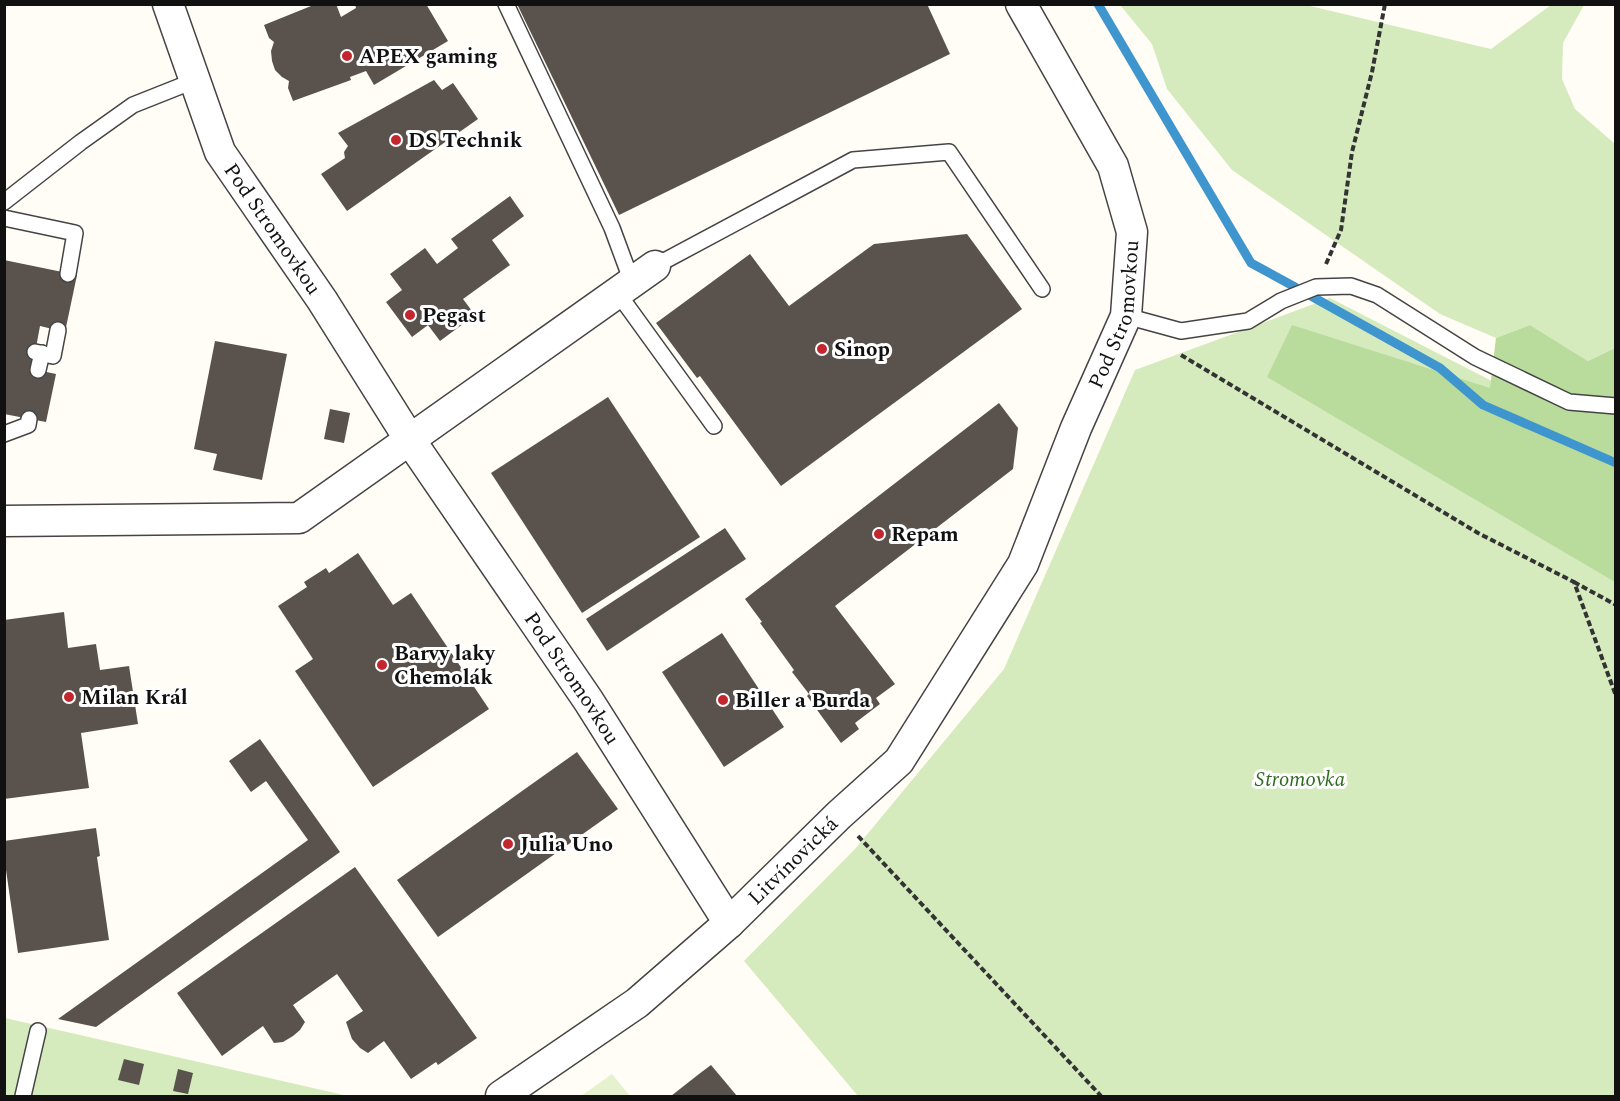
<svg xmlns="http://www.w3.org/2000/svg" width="1620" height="1101" font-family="Spectral,serif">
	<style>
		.green { fill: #d5ebbd }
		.forest { fill: #b9dc9c }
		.pitch { fill: #e6f2cf }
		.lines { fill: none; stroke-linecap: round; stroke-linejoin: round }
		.stream { stroke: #3f96cf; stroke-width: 9 }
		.building { fill: #5a524d }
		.lane-casing { stroke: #444; stroke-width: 18 }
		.street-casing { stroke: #444; stroke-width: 33 }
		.path { stroke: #333; stroke-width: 4; stroke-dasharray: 6 3; stroke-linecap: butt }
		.lane { stroke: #fff; stroke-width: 15 }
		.street { stroke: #fff; stroke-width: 30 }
		.poi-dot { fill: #c4262e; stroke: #fff; stroke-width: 2 }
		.labels { text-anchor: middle; stroke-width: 6; stroke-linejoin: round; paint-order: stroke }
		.poi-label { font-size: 21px; font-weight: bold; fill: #111; stroke: #fff; text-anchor: start }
		.street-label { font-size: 21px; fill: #111; stroke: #fff }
		.park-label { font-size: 21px; font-style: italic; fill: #2f6b1f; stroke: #fff }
	</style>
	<rect width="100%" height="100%" fill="#fffdf5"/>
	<g class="green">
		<path d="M 1120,5 L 1306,5 L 1491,49 L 1551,5 L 1584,5 L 1563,43 L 1562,79 L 1575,109 L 1615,144 L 1615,348 L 1588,361 L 1530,325 L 1496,338 L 1440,314 L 1232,170 L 1167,89 L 1152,44 Z"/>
		<path d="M 1330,298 L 1615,444 L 1615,1096 L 858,1096 L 744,961 L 855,849 L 1004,669 L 1135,370 Z"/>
		<path d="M 5,1018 L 348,1096 L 5,1096 Z"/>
	</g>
	<path class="forest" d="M 1292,325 L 1490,388 L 1496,338 L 1530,325 L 1588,361 L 1615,348 L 1615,582 L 1267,377 Z"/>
	<path class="pitch" d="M 612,1074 L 630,1096 L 581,1096 Z"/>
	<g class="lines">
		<g class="stream">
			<path d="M 1098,4 L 1251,263 L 1295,287"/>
			<path d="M 1311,296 L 1440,368 L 1483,405 L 1616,463"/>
		</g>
	</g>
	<g class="building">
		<path d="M 316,4 L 336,4 L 341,17 L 356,8 L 355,4 L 426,4 L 448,41 L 374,85 L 366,71 L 350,77 L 351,80 L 293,101 L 288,88 L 289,81 L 282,77 L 275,70 L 272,61 L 271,51 L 274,42 L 269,38 L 264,25 Z"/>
		<path d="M 517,4 L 927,4 L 950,54 L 619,215 Z"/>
		<path d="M 434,80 L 442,90 L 453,83 L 478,119 L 347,211 L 321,174 L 345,158 L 344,152 L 348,146 L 338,133 Z"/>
		<path d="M 510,196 L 524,216 L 492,240 L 510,265 L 463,299 L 475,315 L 440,341 L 428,325 L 412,337 L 386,302 L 402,290 L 390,274 L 425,248 L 437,264 L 458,248 L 451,239 Z"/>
		<path d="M 967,234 L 1022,309 L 781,486 L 700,376 L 697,378 L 656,323 L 750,254 L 789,306 L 874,244 Z"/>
		<path d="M 4,260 L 77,275 L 65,332 L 40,326 L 32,369 L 56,374 L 46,422 L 4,414 Z"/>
		<path d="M 215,341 L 287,354 L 262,480 L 213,470 L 217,454 L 194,449 Z"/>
		<path d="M 608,397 L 700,537 L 582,613 L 491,473 Z"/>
		<path d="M 999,403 L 1018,428 L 1013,469 L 835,606 L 895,684 L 876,698 L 880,704 L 855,723 L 859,729 L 841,743 L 807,696 L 809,694 L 792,672 L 794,670 L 760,623 L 762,622 L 745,599 Z"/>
		<path d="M 330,409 L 350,413 L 344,443 L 324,439 Z"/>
		<path d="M 725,528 L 746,559 L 607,651 L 586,619 Z"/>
		<path d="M 358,553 L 393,605 L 411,593 L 489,709 L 373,787 L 295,671 L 313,659 L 278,606 L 307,587 L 304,582 L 326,568 L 329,573 Z"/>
		<path d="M 64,612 L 68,648 L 96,644 L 100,670 L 129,666 L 138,724 L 81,733 L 89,788 L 4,799 L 4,620 Z"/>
		<path d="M 722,633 L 784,727 L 724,767 L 662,672 Z"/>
		<path d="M 260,739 L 340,852 L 96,1027 L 58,1019 L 308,840 L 266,781 L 251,792 L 229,761 Z"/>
		<path d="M 577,752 L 618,809 L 438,937 L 397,880 Z"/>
		<path d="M 96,828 L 100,856 L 97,857 L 109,940 L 18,953 L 6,870 L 4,870 L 4,841 Z"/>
		<path d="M 355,867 L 477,1038 L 438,1065 L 436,1062 L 411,1079 L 384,1041 L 368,1053 L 360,1048 L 352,1039 L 346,1022 L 363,1011 L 337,974 L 293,1005 L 305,1022 L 300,1030 L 293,1036 L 283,1042 L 274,1043 L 263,1026 L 222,1056 L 177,993 Z"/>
		<path d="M 124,1059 L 144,1064 L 139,1085 L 118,1080 Z"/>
		<path d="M 711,1065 L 737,1096 L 671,1096 L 699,1074 Z"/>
		<path d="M 178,1069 L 193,1073 L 188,1094 L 173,1091 Z"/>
	</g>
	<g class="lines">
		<defs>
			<g id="lane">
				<path d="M 506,4 L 612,228 L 632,282"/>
				<path d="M 4,202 L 81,142 L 133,105 L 196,80"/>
				<path d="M 4,218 L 75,233 L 68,274"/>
				<path d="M 655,266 L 853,160 L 949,152 L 1042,289"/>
				<path d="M 617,292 L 714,426"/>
				<path d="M 1126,316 L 1181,331 L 1248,321 L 1281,301 L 1316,287 L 1351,286 L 1377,295 L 1475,357 L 1569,402 L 1616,406"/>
				<path d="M 35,352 L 53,356 L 58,330"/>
				<path d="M 38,370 L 42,353"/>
				<path d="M 4,434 L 28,425 L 29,419"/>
				<path d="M 23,1096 L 38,1031"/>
			</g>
			<g id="street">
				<path id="s1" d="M 168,4 L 220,152 L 322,300 L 410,440 L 588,700 L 729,923"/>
				<path d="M 4,521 L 299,518 L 655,266"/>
				<path id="s2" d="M 501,1096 L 637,1003 L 729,923 L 839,815 L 899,761 L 1023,564 L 1076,428 L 1126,316 L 1132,232 L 1113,166 L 1021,4"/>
			</g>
		</defs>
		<use href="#lane" class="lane-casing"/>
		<use href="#street" class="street-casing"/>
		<g class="path">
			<path d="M 1326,264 L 1341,230 L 1352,152 L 1372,72 L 1385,4"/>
			<path d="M 1181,355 L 1478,533 L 1574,582 L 1616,696"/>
			<path d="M 1574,582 L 1616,605"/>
			<path d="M 858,836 L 1101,1096"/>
		</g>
		<use href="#lane" class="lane"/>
		<use href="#street" class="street"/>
	</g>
	<g class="poi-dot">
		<circle cx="347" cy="56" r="6"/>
		<circle cx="396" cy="140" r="6"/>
		<circle cx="410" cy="315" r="6"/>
		<circle cx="822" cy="349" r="6"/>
		<circle cx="879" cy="534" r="6"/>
		<circle cx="382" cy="665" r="6"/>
		<circle cx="69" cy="697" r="6"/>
		<circle cx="723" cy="700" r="6"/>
		<circle cx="508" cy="844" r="6"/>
	</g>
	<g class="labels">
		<g class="poi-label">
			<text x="359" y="63">APEX gaming</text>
			<text x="408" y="147">DS Technik</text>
			<text x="422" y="322">Pegast</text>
			<text x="834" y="356">Sinop</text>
			<text x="891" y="541">Repam</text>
			<text x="394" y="660">Barvy laky<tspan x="394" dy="24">Chemolák</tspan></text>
			<text x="81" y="704">Milan Král</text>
			<text x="735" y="707">Biller a Burda</text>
			<text x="520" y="851">Julia Uno</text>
		</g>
		<g class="street-label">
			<text dy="7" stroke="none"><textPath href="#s1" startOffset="250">Pod Stromovkou</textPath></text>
			<text dy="7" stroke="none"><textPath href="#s2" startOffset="1022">Pod Stromovkou</textPath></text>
			<text dy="7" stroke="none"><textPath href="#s1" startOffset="790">Pod Stromovkou</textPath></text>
			<text dy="7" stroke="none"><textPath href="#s2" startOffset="376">Litvínovická</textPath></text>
		</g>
		<g class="park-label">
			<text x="1300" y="786">Stromovka</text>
		</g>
	</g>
	<rect width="1620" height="1101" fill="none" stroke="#111111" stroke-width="12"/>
</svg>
